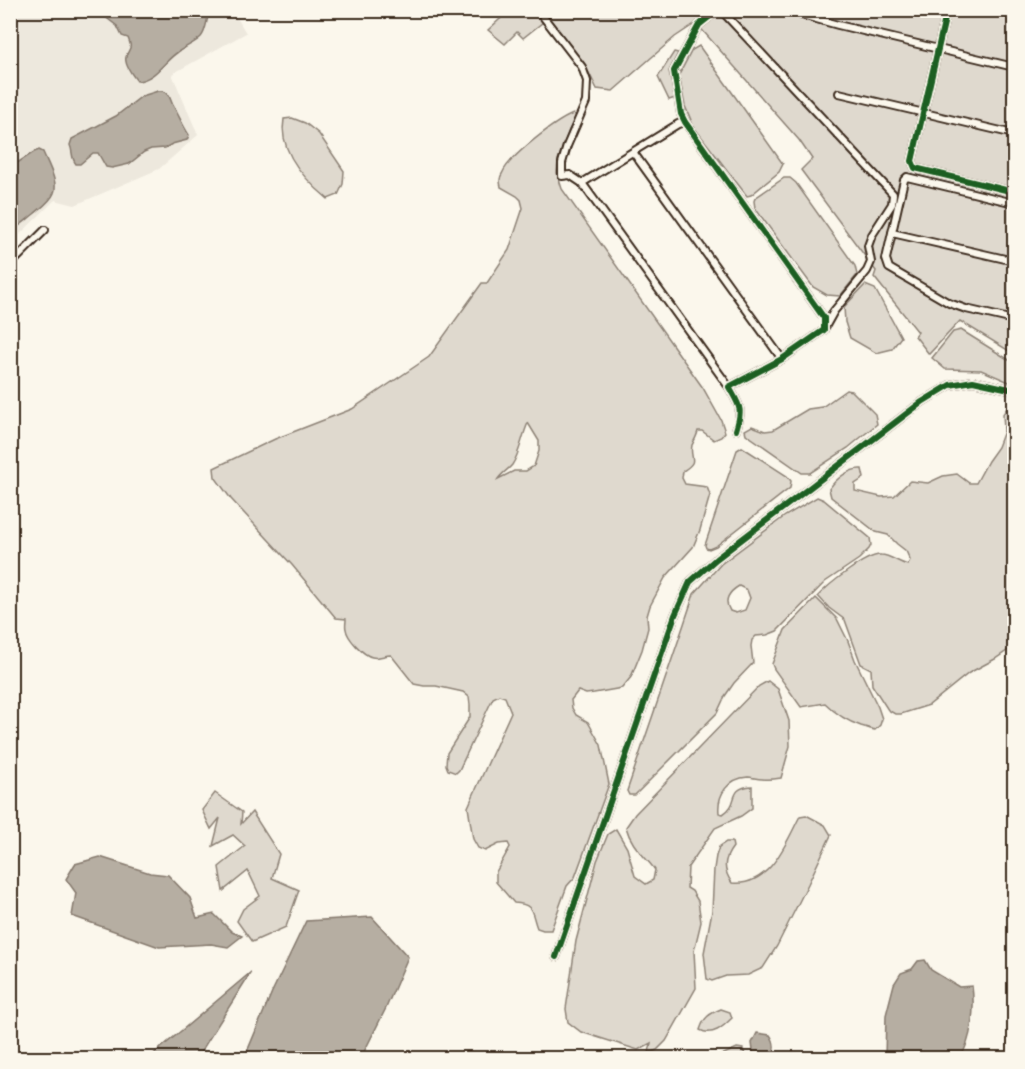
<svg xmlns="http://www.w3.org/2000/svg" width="1025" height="1069" font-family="Caveat,sans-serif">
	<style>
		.built { fill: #ede8dd }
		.green { fill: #dfd9ce; stroke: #8d8276; stroke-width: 1.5; fill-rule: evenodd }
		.water { fill: #b6aea2; stroke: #85796d; stroke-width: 1.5 }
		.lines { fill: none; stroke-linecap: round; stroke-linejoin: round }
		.minor-casing { stroke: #3b2a1e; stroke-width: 10 }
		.minor { stroke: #fbf7ec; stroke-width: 6 }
		.cycleway-casing { stroke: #fbf7ec; stroke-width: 10 }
		.cycleway { stroke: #1b5e20; stroke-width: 6 }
	</style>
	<rect width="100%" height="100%" fill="#fbf7ec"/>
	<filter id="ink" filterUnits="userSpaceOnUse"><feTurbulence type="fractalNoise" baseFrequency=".0167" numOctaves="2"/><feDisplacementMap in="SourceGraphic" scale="12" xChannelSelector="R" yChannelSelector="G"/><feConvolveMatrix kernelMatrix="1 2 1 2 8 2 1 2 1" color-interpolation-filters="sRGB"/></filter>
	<g filter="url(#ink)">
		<path class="built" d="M 11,11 L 233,11 L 246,33 L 172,74 L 198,135 L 159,169 L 75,205 L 55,200 L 11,243 Z"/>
		<g class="green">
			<path d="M 510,10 L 1014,11 L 1014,354 L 960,321 L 929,354 L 915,336 L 918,332 L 874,277 L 876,271 L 801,170 L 812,159 L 799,140 L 696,23 L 675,37 L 613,91 L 597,89 L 589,73 L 547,19 L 523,38 L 517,32 L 505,44 L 488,30 Z"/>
			<path d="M 699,46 L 783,164 L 779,172 L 751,195 L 747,196 L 694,127 L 685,106 L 679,75 L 692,50 Z"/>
			<path d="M 674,52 L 678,53 L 669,71 L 675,98 L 669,100 L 658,77 Z"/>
			<path d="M 573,114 L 576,115 L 575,120 L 569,130 L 558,160 L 557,173 L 562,189 L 703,388 L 721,420 L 725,432 L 721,437 L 714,440 L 702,431 L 698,431 C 697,436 694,441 692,445 C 689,460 700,460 683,471 L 682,478 L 685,484 L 707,487 L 710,495 L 700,530 L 693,547 L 665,578 L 650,606 L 647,616 L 648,628 L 642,650 L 631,677 L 622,688 L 594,693 L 586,694 L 578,691 L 571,700 L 572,708 L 576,715 L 588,722 L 601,745 L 609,784 L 575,877 L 567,886 L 551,930 L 543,930 L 537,928 C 531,913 535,904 514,903 L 496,882 L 496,872 L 510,847 L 508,843 L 499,844 L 485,851 L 478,848 L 473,839 L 468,807 L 511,712 L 505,697 L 499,695 L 493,698 L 459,770 L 456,773 L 448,770 L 446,765 L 447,753 L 470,717 L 470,705 L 469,697 L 463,692 L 436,686 L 424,686 L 414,684 L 391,655 C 384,655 379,659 372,657 C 363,655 347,638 346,629 C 345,626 346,623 346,619 L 336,618 L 292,565 L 231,499 L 215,477 L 214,468 L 275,439 L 352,409 L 429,357 L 482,283 L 487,283 L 509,250 L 523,208 L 521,200 L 517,196 L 501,187 C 500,182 499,178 502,174 C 509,156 556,121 573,114 ZM 528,423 L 539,441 L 539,451 L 534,466 L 526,471 L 514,471 L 498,479 C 502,473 508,470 512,465 C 520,453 522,436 528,423 Z"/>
			<path d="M 292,118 L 305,123 L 319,134 L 344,171 L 343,184 L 338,195 L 328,199 C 305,180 278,151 284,119 Z"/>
			<path d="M 784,178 L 790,178 L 796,183 L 855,266 L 857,275 L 840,296 L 827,295 L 813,287 L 755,208 L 754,201 L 755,198 Z"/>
			<path d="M 865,285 L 875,289 L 901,337 L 892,349 L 876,353 L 850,338 L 845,322 L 844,307 Z"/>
			<path d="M 961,330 L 1014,363 L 1014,382 L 1009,382 L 981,370 L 945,369 L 932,358 L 953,332 Z"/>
			<path d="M 846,390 L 852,391 L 875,414 L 877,424 L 848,448 L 810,473 L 802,473 L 746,434 L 745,430 L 752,426 L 765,431 L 773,430 L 808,409 L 822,407 Z"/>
			<path d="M 1013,402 L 1014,402 L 1014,646 L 995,659 L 969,673 L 929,705 L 901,714 L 895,714 L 888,710 L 872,685 L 871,669 L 861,664 L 845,620 L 829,608 L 818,596 C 828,585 866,554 881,555 C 890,555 899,563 908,565 L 910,560 L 906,551 L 897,544 L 888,535 L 876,532 L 831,497 L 829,489 C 836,479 849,468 862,469 L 864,478 L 855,484 L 855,491 L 881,497 L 894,496 L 910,481 L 928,483 L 943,476 L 957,474 L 969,483 L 976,483 L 988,461 L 998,447 L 1004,431 L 1003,414 L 1007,408 Z"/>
			<path d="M 742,447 L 787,476 L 791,481 L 790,488 L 716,546 L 709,549 L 706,548 L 705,545 L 737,450 Z"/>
			<path d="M 817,497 L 824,500 L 870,538 L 871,545 L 869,549 L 859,559 L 825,582 L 777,631 L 767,635 L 756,636 L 752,640 L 751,646 L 753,663 L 734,683 L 725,696 L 717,713 L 635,795 L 629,795 L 627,791 L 684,624 L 694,594 L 721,564 L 785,516 ZM 739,586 L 747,590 L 750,598 L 745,610 L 736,613 L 730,611 C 723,600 729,592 739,586 Z"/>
			<path d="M 816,598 L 837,619 L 848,641 L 855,660 L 878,707 L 882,719 L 880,725 L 875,730 C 869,729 866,727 861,726 C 846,721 836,714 825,703 L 801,707 L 774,669 L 772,664 L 785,630 Z"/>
			<path d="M 768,681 L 778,689 L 789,721 L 790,746 L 781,778 C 775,779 769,780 762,779 C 757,779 752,777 748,777 C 728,778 717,795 719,813 L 723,814 C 741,803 726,788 752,786 L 752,808 L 741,816 L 715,828 L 688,867 L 687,888 L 692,891 L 698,901 L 701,922 L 694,951 L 696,988 L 666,1041 L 657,1050 L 649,1053 L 651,1043 L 638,1050 L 581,1032 L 568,1022 L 566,1009 L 576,941 L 597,861 L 608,834 L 616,829 L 627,848 L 635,876 L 646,884 L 653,880 L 655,870 C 643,854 631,846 626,827 L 635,814 L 759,686 Z"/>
			<path d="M 215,793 L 242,812 L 241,824 L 252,812 L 279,854 L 272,878 L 299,890 L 286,927 L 252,942 L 237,921 L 243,909 L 260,896 L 248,871 L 223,891 L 219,867 L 245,846 L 233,835 L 213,846 L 220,818 L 211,829 L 202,810 Z"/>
			<path d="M 806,815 L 825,825 L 831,835 L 808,884 L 777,946 L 763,968 L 748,975 L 726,976 L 712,981 L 707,979 L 704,953 L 712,911 L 714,869 L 716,856 L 719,847 L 726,842 L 732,842 L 733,847 C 723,860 723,870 732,883 C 770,887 786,843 800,816 Z"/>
			<path d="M 721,1009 L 730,1012 L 732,1018 C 723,1027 712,1037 700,1030 C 704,1017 709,1014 721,1009 Z"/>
			<path d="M 737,1048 L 743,1049 L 746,1058 L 715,1058 Z"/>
		</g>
		<g class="water">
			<path d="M 105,11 L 105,10 L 210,11 C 206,19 207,30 201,37 C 195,43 185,47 178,52 C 164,61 155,80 137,81 C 133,76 124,64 126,57 C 129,47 133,50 128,38 L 122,36 L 117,26 L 104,16 Z"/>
			<path d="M 158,91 C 163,91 163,90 167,93 C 171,97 171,103 174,107 C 179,116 183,126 189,135 L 187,140 L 172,144 L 165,148 L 151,149 L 144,152 L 129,164 L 112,168 L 106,167 L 98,153 L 93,153 L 80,164 L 76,164 C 71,158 73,152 70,145 L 72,139 L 116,116 L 142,96 Z"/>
			<path d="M 39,150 L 43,152 C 47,162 59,183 54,193 C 51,201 41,208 34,214 C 26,220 20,227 11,230 L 11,167 L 34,152 Z"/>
			<path d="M 100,857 L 150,873 L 168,875 L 190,898 L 197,918 L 214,914 L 232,932 L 242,936 L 228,947 L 211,944 L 159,947 L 72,916 L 76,893 L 66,879 L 75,864 Z"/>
			<path d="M 372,917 L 408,957 L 386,1008 L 361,1058 L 243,1058 L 246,1054 L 272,992 L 306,921 Z"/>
			<path d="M 925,960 L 931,970 L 959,987 L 972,986 C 975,1008 972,1040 960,1058 L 885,1058 L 886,1015 L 894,984 L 901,973 L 912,969 L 918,961 Z"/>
			<path d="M 251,972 L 197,1058 L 149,1058 Z"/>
			<path d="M 757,1033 L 770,1035 C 776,1043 775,1050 771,1058 L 754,1058 L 752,1043 Z"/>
		</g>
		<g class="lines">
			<defs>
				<g id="minor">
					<path d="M 538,10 L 582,67 L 587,81 L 586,102 L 567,146 L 562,163 L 562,176 L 570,175 L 582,183"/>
					<path d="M 718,10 L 699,25 L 674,71 L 681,114 L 685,122 L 824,318 L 824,330 L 782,359 L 729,387 C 740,407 743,408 736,430"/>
					<path d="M 721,10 L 893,194 L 892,204 L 872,235 L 868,246 L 871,262 L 867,271 L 834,311 L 824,329"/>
					<path d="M 784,10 L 838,25 L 1014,67"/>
					<path d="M 947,10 L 912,161 L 915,168 L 1014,192"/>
					<path d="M 839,93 L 1014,134"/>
					<path d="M 685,122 L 678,124 L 582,183 L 729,387"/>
					<path d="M 633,152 L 782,359"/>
					<path d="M 1014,203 L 907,177 L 904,180 L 886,259 L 889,268 L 949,303 L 966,309 L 1014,320"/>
					<path d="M 892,233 L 1014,261"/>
					<path d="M 10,265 L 45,230"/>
					<path d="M 556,957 L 675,615 L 690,582 L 716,559 L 922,402 L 950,385 L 973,381 L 1014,390"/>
				</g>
			</defs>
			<use href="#minor" class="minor-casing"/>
			<use href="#minor" class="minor"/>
			<defs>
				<g id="cycleway">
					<path d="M 718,10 L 699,25 L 674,71 L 681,114 L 685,122 L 824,318 L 824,330 L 782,359 L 729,387 C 740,407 743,408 736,430"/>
					<path d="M 947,10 L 912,161 L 915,168 L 1014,192"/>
					<path d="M 556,957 L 675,615 L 690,582 L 716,559 L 922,402 L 950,385 L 973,381 L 1014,390"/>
				</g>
			</defs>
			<use href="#cycleway" class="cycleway-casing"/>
			<use href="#cycleway" class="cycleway"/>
		</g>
	</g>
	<rect width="1025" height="1069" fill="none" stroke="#fbf7ec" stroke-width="36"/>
	<rect x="18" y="18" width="989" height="1033" fill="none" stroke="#3b2a1e" stroke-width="2" filter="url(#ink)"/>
</svg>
